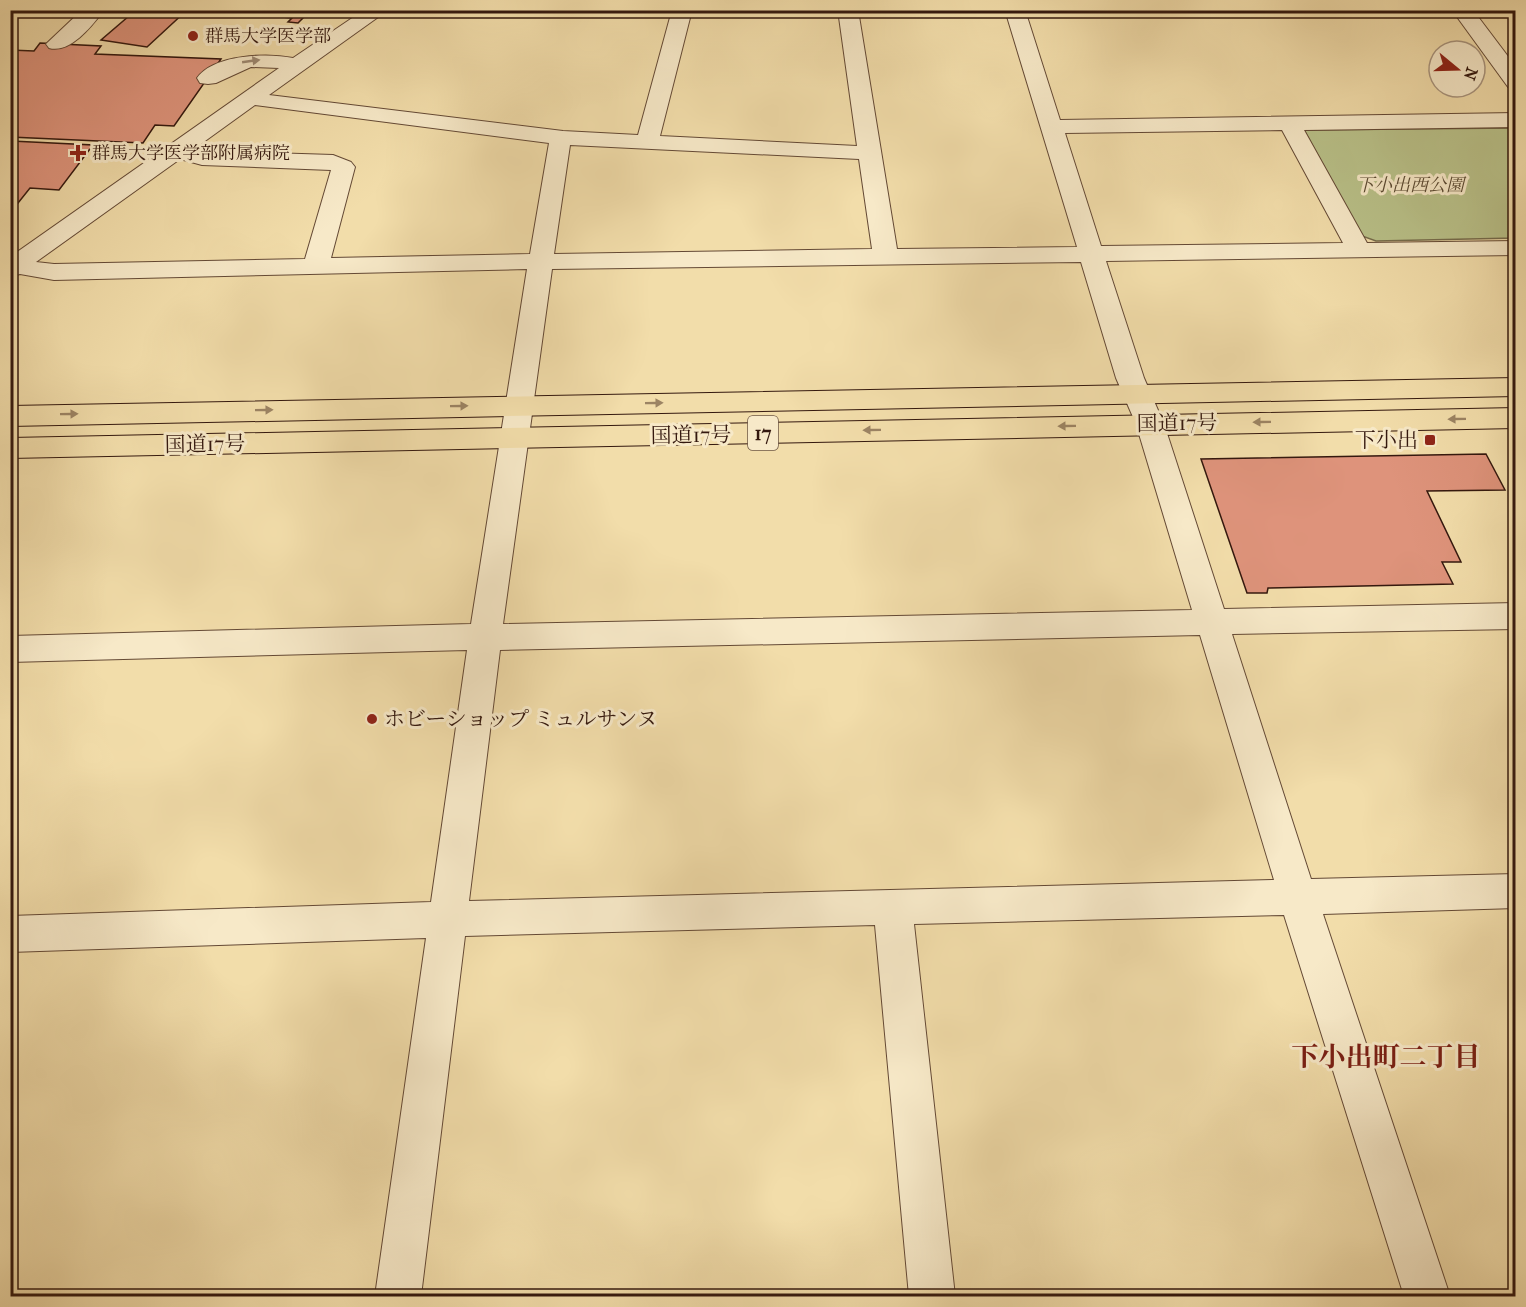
<svg xmlns="http://www.w3.org/2000/svg" width="1526" height="1307" font-family="'IM FELL French Canon','Noto Serif JP',serif">
	<style>
		.green { fill: #b9c189; stroke: #766c4c; stroke-width: 1.5 }
		.building { fill: #de937b; stroke: #34180e; stroke-width: 1.5 }
		.lines { fill: none; stroke-linecap: round; stroke-linejoin: round }
		.minor-casing { stroke: #644935; stroke-width: 2 }
		.highway-casing { stroke: #34180e; stroke-width: 2 }
		.minor { fill: #f7e9c8; fill-rule: evenodd }
		.highway { fill: #f2ddaa; fill-rule: evenodd }
		.oneway { fill: #9f8b74 }
		.oneway2 { fill: #9c8464 }
		.poi-dot { fill: #8f2418; stroke: #f7e9c8; stroke-width: 2 }
		.labels { text-anchor: middle; stroke-width: 6; stroke-linejoin: round; paint-order: stroke }
		.far-poi-label { font-size: 18px; fill: #34180e; stroke: #f7e9c8; text-anchor: start }
		.far-park-label { font-size: 18px; font-style: italic; fill: #5c4b33; stroke: #f7e9c8 }
		.shield { fill: #f7e9c8; stroke: #6e5746; stroke-width: 1.5 }
		.shield-label { font-size: 20px; font-weight: bold; fill: #34180e }
		.street-label { font-size: 21px; fill: #34180e; stroke: #f7e9c8 }
		.poi-label { font-size: 21px; fill: #34180e; stroke: #f7e9c8; text-anchor: end }
		.near-neighbourhood-label { font-size: 27px; font-weight: bold; fill: #7a1f14; stroke: #f7e9c8 }
	</style>
	<rect width="100%" height="100%" fill="#f2ddaa"/>
	<filter id="stains"><feTurbulence type="fractalNoise" baseFrequency=".00333" numOctaves="4"/><feColorMatrix values="0 0 0 0 .2 0 0 0 0 .09 0 0 0 0 .02 0 0 0 .5 -.17"/></filter>
	<radialGradient id="worn" r=".72"><stop offset=".6" stop-color="#630" stop-opacity="0"/><stop offset="1" stop-color="#630" stop-opacity=".3"/></radialGradient>
	<path class="green" d="M 1515,128 L 1515,238 L 1376,241 L 1362,236 L 1304,130 Z"/>
	<g class="building">
		<path d="M 136,10 L 187,10 L 147,47 L 101,40 Z"/>
		<path d="M 190,10 L 243,10 L 236,16 Z"/>
		<path d="M 287,10 L 311,10 L 298,23 L 288,22 L 292,18 L 281,17 Z"/>
		<path d="M 40,43 L 101,46 L 95,54 L 221,59 L 174,126 L 155,125 L 143,143 L 10,137 L 10,50 L 34,51 Z"/>
		<path d="M 11,141 L 93,145 L 59,190 L 30,188 L 10,213 Z"/>
		<path d="M 1486,454 L 1505,490 L 1427,491 L 1461,562 L 1442,562 L 1453,584 L 1268,588 L 1267,593 L 1247,593 L 1201,459 Z"/>
	</g>
	<g class="lines">
		<defs>
			<g id="minor">
				<path d="M 82,10 L 104,10 C 92,26 70,54 49,48 L 46,44 Z"/>
				<path d="M 364,10 L 388,10 L 269,95 L 563,131 L 638,135 L 672,10 L 692,10 L 660,136 L 857,146 L 838,10 L 858,10 L 897,249 L 1077,247 L 1005,10 L 1025,10 L 1060,120 L 1516,113 L 1516,127 L 1304,130 L 1367,243 L 1516,241 L 1516,255 L 1106,261 L 1144,378 L 1164,424 L 1224,609 L 1516,603 L 1516,629 L 1232,634 L 1311,879 L 1516,874 L 1516,908 L 1323,914 L 1450,1296 L 1404,1296 L 1284,915 L 914,924 L 955,1296 L 909,1296 L 875,925 L 465,936 L 421,1296 L 375,1296 L 426,938 L 10,952 L 10,916 L 431,902 L 467,650 L 10,662 L 10,636 L 471,624 L 527,269 L 54,280 L 20,274 L 10,277 L 10,257 L 279,68 L 251,67 L 216,83 L 208,84 L 200,83 L 197,78 C 214,54 268,53 293,58 ZM 255,105 L 549,143 L 530,254 L 331,258 L 355,167 L 351,162 L 333,155 L 202,151 L 194,149 ZM 1282,130 L 1343,243 L 1101,246 L 1065,133 ZM 570,145 L 859,159 L 872,249 L 554,254 ZM 180,159 L 202,165 L 331,170 L 305,259 L 54,264 L 36,262 ZM 1081,262 L 1116,378 L 1136,424 L 1192,610 L 503,624 L 552,269 ZM 1200,635 L 1274,880 L 469,901 L 500,650 Z"/>
				<path d="M 1452,10 L 1473,10 L 1516,67 L 1516,88 L 1508,87 Z"/>
			</g>
			<g id="highway">
				<path d="M 1516,378 L 1516,396 L 10,426 L 10,406 Z"/>
				<path d="M 1516,408 L 1516,428 L 10,458 L 10,438 Z"/>
			</g>
		</defs>
		<use href="#minor" class="minor-casing"/>
		<use href="#highway" class="highway-casing"/>
		<use href="#minor" class="minor"/>
		<use href="#highway" class="highway"/>
	</g>
	<defs><path id="oneway-solid" d="M-6-.8H1V-3.2L6.5 0L1 3.2V.8H-6Z" transform="scale(1.5)"/></defs>
	<use class="oneway" href="#oneway-solid" transform="translate(251 61) rotate(-8)"/>
	<g class="oneway2">
		<use href="#oneway-solid" transform="translate(654 403) rotate(-1)"/>
		<use href="#oneway-solid" transform="translate(459 406) rotate(-1)"/>
		<use href="#oneway-solid" transform="translate(264 410) rotate(-1)"/>
		<use href="#oneway-solid" transform="translate(69 414) rotate(-1)"/>
		<use href="#oneway-solid" transform="translate(1457 419) rotate(179)"/>
		<use href="#oneway-solid" transform="translate(1262 422) rotate(179)"/>
		<use href="#oneway-solid" transform="translate(1067 426) rotate(179)"/>
		<use href="#oneway-solid" transform="translate(872 430) rotate(179)"/>
	</g>
	<g class="poi-dot">
		<circle cx="193" cy="36" r="6"/>
		<path d="M75 144h6v6h6v6h-6v6h-6v-6h-6v-6h6z"/>
		<rect x="1424" y="434" width="12" height="12" rx="3"/>
		<circle cx="372" cy="719" r="6"/>
	</g>
	<g class="labels">
		<g class="far-poi-label">
			<text x="205" y="42">群馬大学医学部</text>
			<text x="92" y="159">群馬大学医学部附属病院</text>
		</g>
		<g class="far-park-label">
			<text x="1410" y="191">下小出西公園</text>
		</g>
		<rect class="shield" x="748" y="416" width="30" height="34" rx="4.5"/>
		<g class="shield-label">
			<text x="763" y="440">17</text>
		</g>
		<g class="street-label">
			<text transform="translate(1177 423) rotate(-1)" y="7">国道17号</text>
			<text transform="translate(691 435) rotate(-1)" y="7">国道17号</text>
			<text transform="translate(205 444) rotate(-1)" y="7">国道17号</text>
		</g>
		<g class="poi-label">
			<text x="1418" y="447">下小出</text>
			<text x="384" y="726" text-anchor="start">ホビーショップ ミュルサンヌ</text>
		</g>
		<g class="near-neighbourhood-label">
			<text x="1386" y="1066">下小出町二丁目</text>
		</g>
	</g>
	<rect width="1526" height="1307" fill="none" stroke="#f2ddaa" stroke-width="36"/>
	<rect x="12" y="12" width="1502" height="1283" fill="none" stroke="#34180e" stroke-width="3"/>
	<rect x="18" y="18" width="1490" height="1271" fill="none" stroke="#34180e" stroke-width="1.5"/>
	<g transform="translate(1457 69) rotate(109)"><circle r="28" fill="#f7e9c8" stroke="#a9957e" stroke-width="1.5"/>
	<path d="M0-4.5L10 22L0 15L-10 22Z" fill="#8f2418"/>
	<text y="-9" font-size="16" font-weight="bold" text-anchor="middle" fill="#34180e">N</text>
	</g>
	<rect width="100%" height="100%" filter="url(#stains)"/>
	<rect width="100%" height="100%" fill="url(#worn)"/>
</svg>
